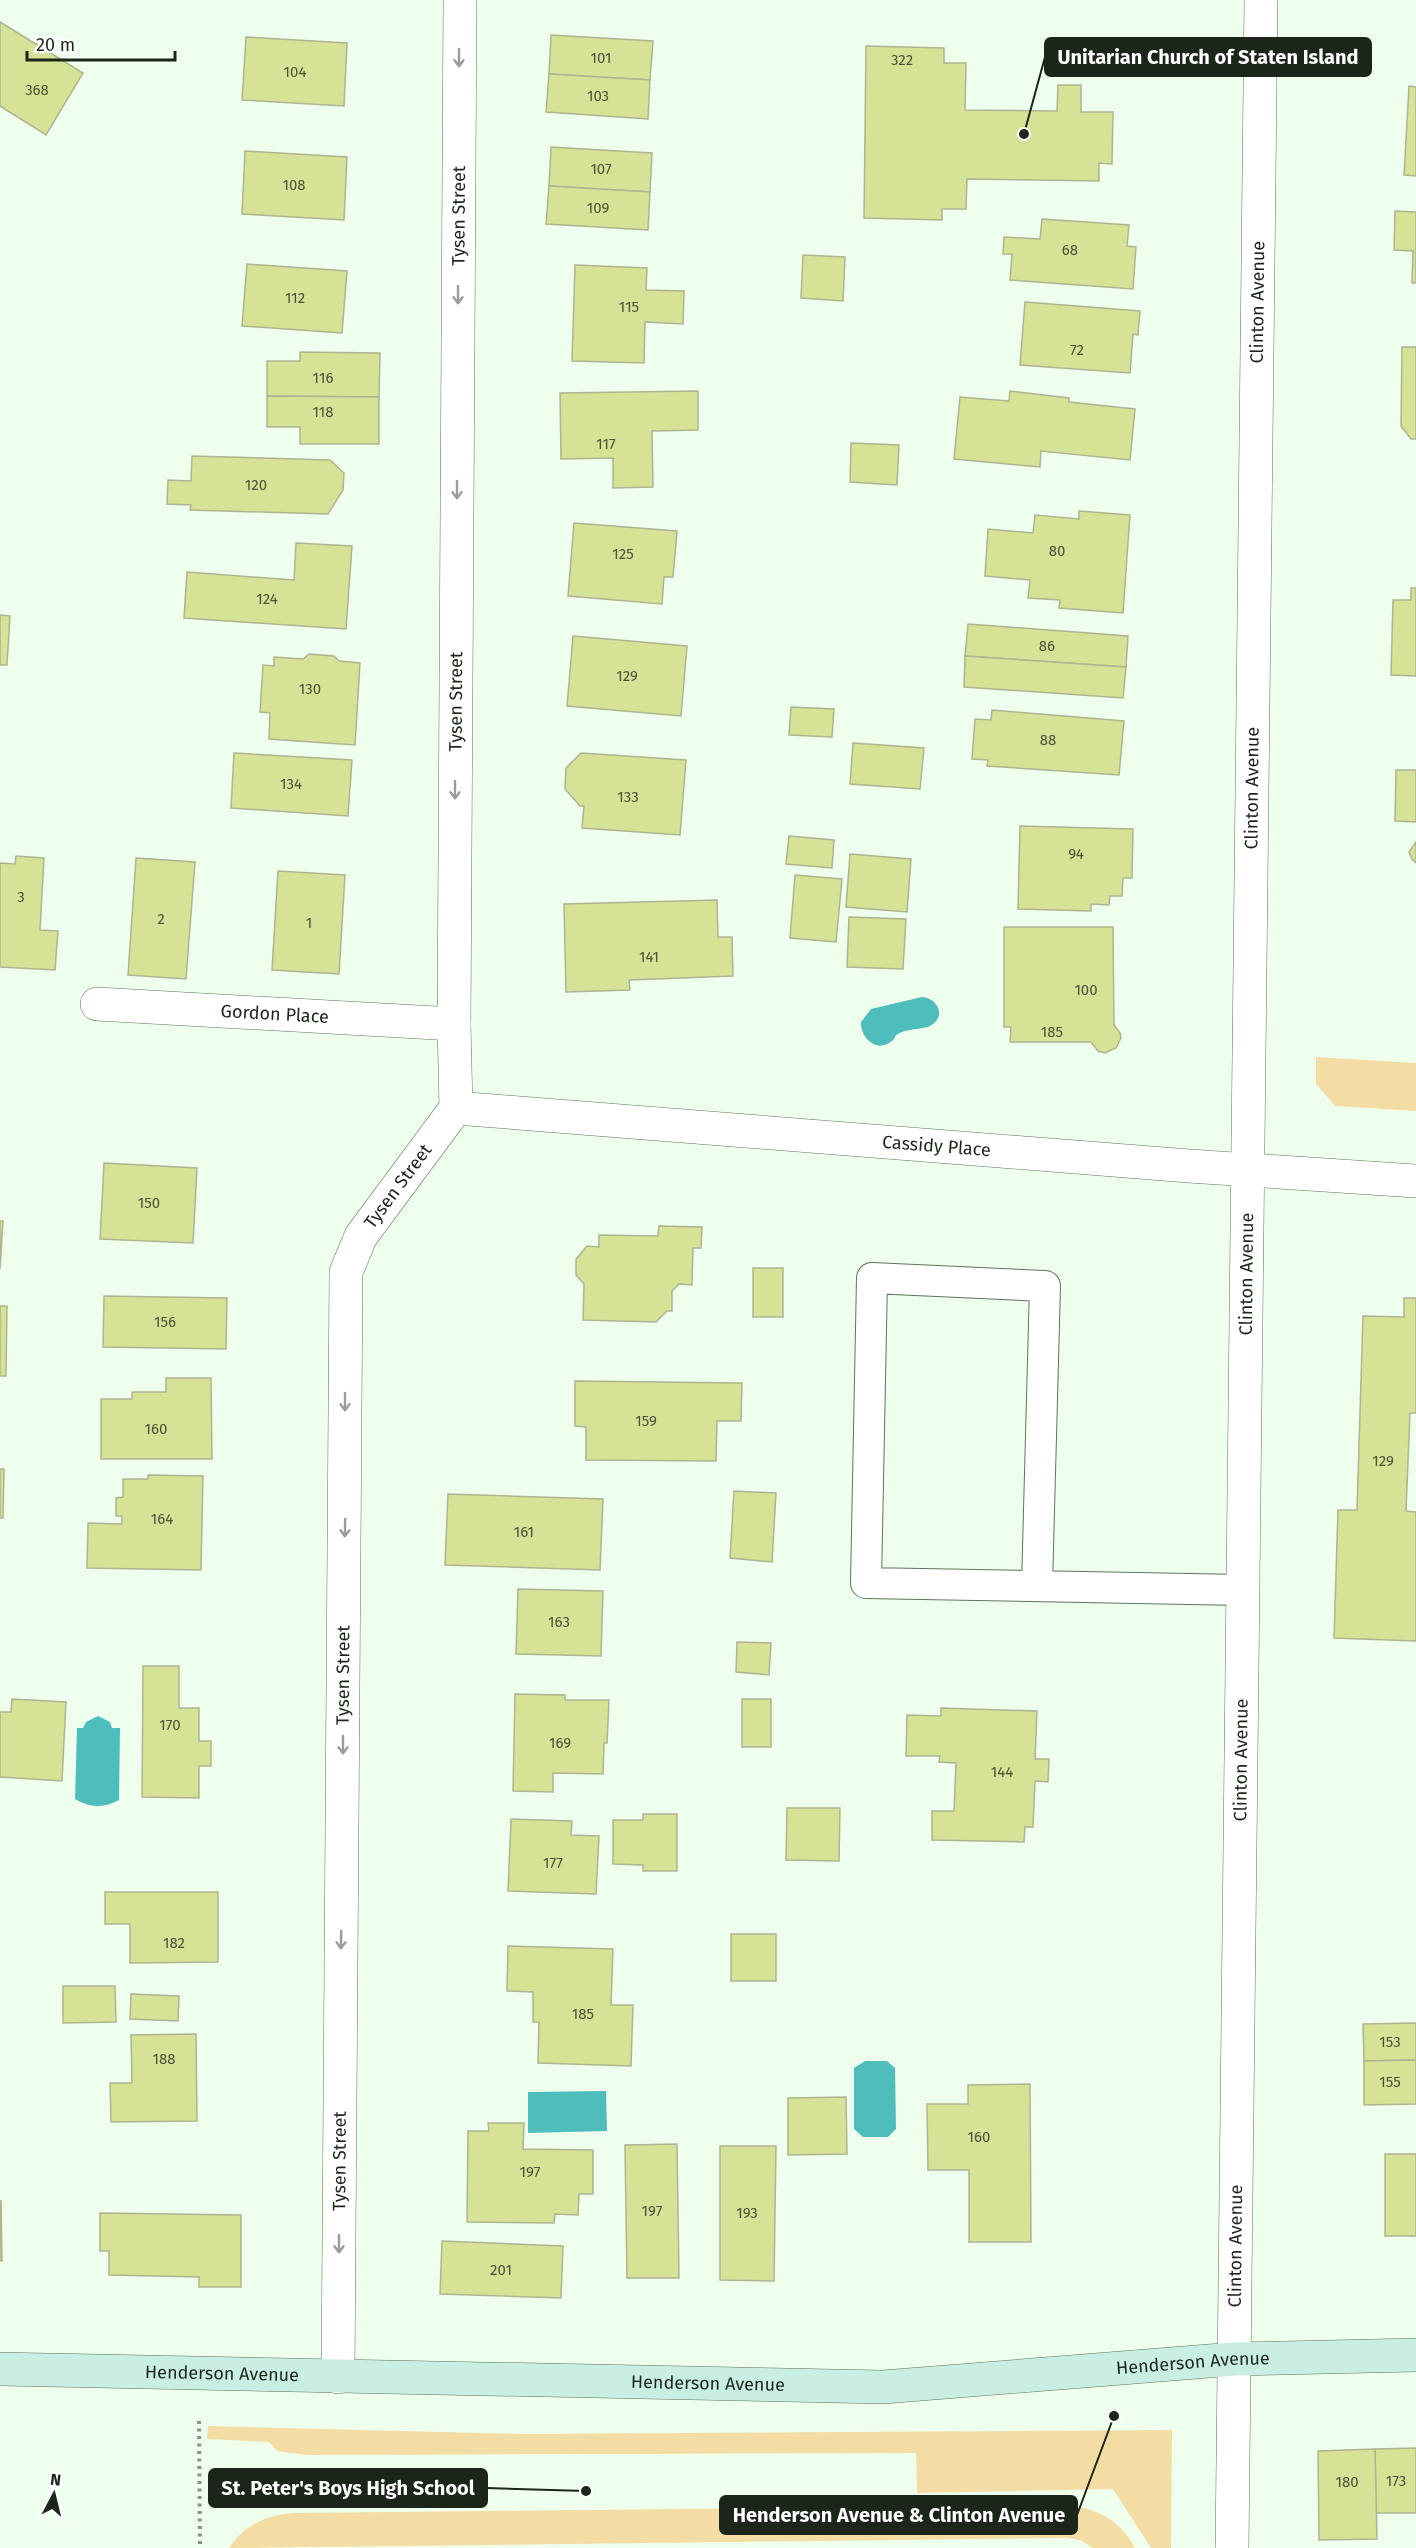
<svg xmlns="http://www.w3.org/2000/svg" width="1416" height="2548" font-family="'Fira Sans',sans-serif">
	<style>
		.green { fill: #f4dda4 }
		.water { fill: #50bdbd }
		.building { fill: #d6e296; stroke: #aeb491; stroke-width: 1.5 }
		.lines { fill: none; stroke-linecap: round; stroke-linejoin: round }
		.lane-casing { stroke: #5d745a; stroke-width: 32 }
		.street-casing { stroke: #5d745a; stroke-width: 34 }
		.secondary-casing { stroke: #5d745a; stroke-width: 34 }
		.path { stroke: #879486; stroke-width: 4; stroke-dasharray: 3 4.5; stroke-linecap: butt }
		.lane { stroke: #fff; stroke-width: 30 }
		.street { stroke: #fff; stroke-width: 33 }
		.secondary { stroke: #c9eee2; stroke-width: 33 }
		.oneway { stroke: #989d98 }
		.labels { text-anchor: middle; stroke-width: 5; stroke-linejoin: round; paint-order: stroke }
		.number-label { font-size: 15px; fill: #4a5439 }
		.street-label { font-size: 18px; fill: #1b251a; stroke: #fff }
		.leader { fill: none; stroke: #1b251a; stroke-width: 2 }
		.callout-dot { fill: #1b251a; stroke: #fff; stroke-width: 2 }
		.callout { fill: #1b251a; stroke: #1b251a; stroke-width: 2 }
		.callout-label { font-size: 20px; text-anchor: middle; font-weight: bold; fill: #fff }
	</style>
	<rect width="100%" height="100%" fill="#efffed"/>
	<g class="green">
		<path d="M 1316,1057 L 1416,1063 L 1416,1111 L 1335,1106 L 1316,1084 Z"/>
		<path d="M 208,2426 L 524,2434 L 1172,2430 L 1171,2548 L 1151,2548 L 1113,2489 L 917,2493 L 916,2453 L 306,2455 L 277,2451 L 269,2442 L 207,2439 Z"/>
		<path d="M 1066,2505 C 1097,2508 1120,2520 1135,2548 L 1093,2548 L 1080,2540 L 1066,2538 L 229,2548 C 244,2525 267,2515 293,2513 Z"/>
	</g>
	<g class="water">
		<path d="M 922,997 C 938,998 947,1017 930,1026 C 921,1030 908,1028 898,1034 C 894,1036 896,1038 892,1041 C 876,1054 860,1037 861,1022 L 871,1009 Z"/>
		<path d="M 98,1716 L 110,1722 L 112,1728 L 120,1728 L 119,1800 C 105,1808 89,1808 75,1799 L 77,1728 L 83,1728 L 86,1722 Z"/>
		<path d="M 865,2061 L 887,2061 L 895,2068 L 896,2129 L 888,2137 L 863,2137 L 854,2129 L 854,2068 Z"/>
		<path d="M 606,2091 L 607,2131 L 528,2133 L 528,2092 Z"/>
	</g>
	<g class="building">
		<path d="M 0,22 L 83,73 L 46,135 L 0,106 Z"/>
		<path d="M 551,35 L 653,41 L 650,80 L 549,74 Z"/>
		<path d="M 246,37 L 347,43 L 344,106 L 242,100 Z"/>
		<path d="M 866,46 L 944,48 L 944,63 L 966,63 L 965,110 L 1057,111 L 1058,85 L 1081,85 L 1081,112 L 1113,112 L 1112,164 L 1099,163 L 1099,181 L 967,179 L 966,209 L 942,209 L 942,220 L 864,218 Z"/>
		<path d="M 549,74 L 650,80 L 648,119 L 546,112 Z"/>
		<path d="M 1409,86 L 1416,87 L 1416,176 L 1404,175 Z"/>
		<path d="M 551,147 L 652,153 L 650,192 L 549,186 Z"/>
		<path d="M 245,151 L 347,157 L 344,220 L 242,214 Z"/>
		<path d="M 549,186 L 650,192 L 648,230 L 546,224 Z"/>
		<path d="M 1395,211 L 1416,212 L 1416,283 L 1412,283 L 1413,251 L 1394,250 Z"/>
		<path d="M 1042,219 L 1129,225 L 1127,246 L 1136,247 L 1133,289 L 1010,280 L 1012,254 L 1003,254 L 1004,237 L 1040,239 Z"/>
		<path d="M 803,255 L 845,257 L 843,301 L 801,298 Z"/>
		<path d="M 247,264 L 347,271 L 342,333 L 242,326 Z"/>
		<path d="M 575,265 L 647,268 L 646,290 L 684,291 L 683,324 L 645,322 L 644,363 L 572,361 Z"/>
		<path d="M 1025,302 L 1140,311 L 1138,335 L 1133,334 L 1130,373 L 1020,365 Z"/>
		<path d="M 1402,347 L 1416,347 L 1416,439 L 1411,439 L 1401,426 Z"/>
		<path d="M 300,352 L 380,353 L 379,397 L 267,396 L 267,361 L 300,361 Z"/>
		<path d="M 698,391 L 698,430 L 652,431 L 653,487 L 613,488 L 613,458 L 561,459 L 560,393 Z"/>
		<path d="M 1010,391 L 1069,398 L 1069,402 L 1135,409 L 1130,460 L 1041,451 L 1040,467 L 954,459 L 960,397 L 1009,401 Z"/>
		<path d="M 267,396 L 379,397 L 379,444 L 300,444 L 300,427 L 267,427 Z"/>
		<path d="M 851,443 L 899,445 L 897,485 L 850,482 Z"/>
		<path d="M 192,456 L 330,460 L 344,473 L 343,490 L 328,514 L 190,510 L 191,505 L 167,504 L 168,480 L 191,481 Z"/>
		<path d="M 1079,511 L 1130,515 L 1123,613 L 1059,608 L 1060,600 L 1028,598 L 1030,580 L 985,576 L 988,529 L 1033,533 L 1035,515 L 1079,519 Z"/>
		<path d="M 574,523 L 677,531 L 673,577 L 664,577 L 662,604 L 568,596 Z"/>
		<path d="M 296,543 L 352,546 L 346,629 L 184,618 L 187,572 L 294,580 Z"/>
		<path d="M 1411,588 L 1416,588 L 1416,676 L 1391,675 L 1393,600 L 1411,600 Z"/>
		<path d="M 0,615 L 10,616 L 7,665 L 0,665 Z"/>
		<path d="M 968,624 L 1128,636 L 1126,667 L 965,656 Z"/>
		<path d="M 573,636 L 687,646 L 681,716 L 567,706 Z"/>
		<path d="M 309,654 L 334,656 L 339,661 L 360,663 L 355,745 L 269,739 L 270,713 L 260,712 L 263,665 L 274,666 L 274,657 L 303,659 Z"/>
		<path d="M 965,656 L 1126,667 L 1123,698 L 964,687 Z"/>
		<path d="M 791,707 L 834,709 L 832,737 L 789,735 Z"/>
		<path d="M 992,710 L 1124,721 L 1119,775 L 987,766 L 988,760 L 972,759 L 975,719 L 991,720 Z"/>
		<path d="M 853,743 L 924,748 L 920,789 L 850,784 Z"/>
		<path d="M 234,753 L 352,760 L 348,816 L 231,808 Z"/>
		<path d="M 581,753 L 686,760 L 680,835 L 582,828 L 584,806 L 580,806 L 565,789 L 566,768 Z"/>
		<path d="M 1396,770 L 1416,770 L 1416,822 L 1395,821 Z"/>
		<path d="M 1020,826 L 1133,829 L 1132,878 L 1123,878 L 1122,896 L 1110,896 L 1109,905 L 1091,904 L 1091,911 L 1018,909 Z"/>
		<path d="M 789,836 L 834,840 L 832,868 L 786,864 Z"/>
		<path d="M 1416,842 L 1416,841 L 1416,863 L 1412,859 L 1409,852 Z"/>
		<path d="M 850,854 L 911,859 L 907,912 L 846,907 Z"/>
		<path d="M 16,856 L 44,858 L 40,930 L 58,931 L 55,970 L 0,967 L 0,863 L 15,864 Z"/>
		<path d="M 136,858 L 195,862 L 186,979 L 128,975 Z"/>
		<path d="M 278,871 L 345,875 L 339,974 L 272,970 Z"/>
		<path d="M 795,875 L 842,879 L 836,942 L 790,938 Z"/>
		<path d="M 717,900 L 718,937 L 732,937 L 733,976 L 629,980 L 630,990 L 566,992 L 564,904 Z"/>
		<path d="M 849,917 L 906,919 L 903,969 L 847,967 Z"/>
		<path d="M 1004,927 L 1113,927 L 1114,1025 L 1120,1033 L 1121,1038 L 1116,1048 L 1105,1053 L 1098,1051 L 1091,1042 L 1010,1042 L 1011,1027 L 1004,1027 Z"/>
		<path d="M 104,1163 L 197,1168 L 193,1243 L 100,1239 Z"/>
		<path d="M 0,1221 L 3,1221 L 0,1269 Z"/>
		<path d="M 659,1226 L 702,1227 L 701,1248 L 693,1248 L 692,1285 L 679,1284 L 672,1291 L 672,1311 L 667,1311 L 656,1322 L 583,1320 L 584,1284 L 576,1275 L 576,1259 L 587,1246 L 599,1247 L 599,1235 L 658,1236 Z"/>
		<rect x="753" y="1268" width="30" height="49"/>
		<path d="M 104,1296 L 227,1298 L 226,1349 L 103,1347 Z"/>
		<path d="M 1404,1298 L 1416,1298 L 1416,1413 L 1410,1413 L 1406,1511 L 1416,1512 L 1416,1641 L 1334,1638 L 1338,1510 L 1357,1510 L 1363,1316 L 1404,1317 Z"/>
		<path d="M 0,1306 L 7,1306 L 6,1376 L 0,1376 Z"/>
		<path d="M 166,1378 L 211,1378 L 212,1459 L 101,1459 L 101,1399 L 132,1399 L 132,1392 L 166,1392 Z"/>
		<path d="M 575,1381 L 742,1383 L 741,1421 L 717,1421 L 716,1461 L 586,1460 L 586,1427 L 575,1426 Z"/>
		<path d="M 0,1469 L 4,1469 L 3,1518 L 0,1518 Z"/>
		<path d="M 148,1475 L 203,1476 L 201,1570 L 87,1568 L 88,1523 L 122,1524 L 122,1516 L 116,1516 L 116,1498 L 123,1497 L 123,1479 L 148,1479 Z"/>
		<path d="M 734,1491 L 776,1493 L 772,1562 L 730,1558 Z"/>
		<path d="M 448,1494 L 603,1499 L 600,1570 L 445,1565 Z"/>
		<path d="M 518,1589 L 603,1591 L 601,1656 L 516,1654 Z"/>
		<path d="M 737,1642 L 771,1643 L 769,1675 L 736,1672 Z"/>
		<path d="M 143,1666 L 179,1666 L 179,1708 L 199,1708 L 199,1741 L 211,1741 L 211,1766 L 199,1766 L 199,1798 L 142,1797 Z"/>
		<path d="M 515,1694 L 565,1695 L 565,1700 L 609,1700 L 607,1743 L 604,1743 L 603,1774 L 553,1773 L 553,1792 L 513,1791 Z"/>
		<path d="M 12,1699 L 66,1702 L 62,1781 L 0,1777 L 0,1712 L 11,1712 Z"/>
		<rect x="742" y="1699" width="29" height="48"/>
		<path d="M 941,1708 L 1037,1711 L 1035,1759 L 1049,1759 L 1048,1782 L 1035,1781 L 1033,1827 L 1025,1827 L 1024,1842 L 932,1840 L 932,1811 L 954,1811 L 956,1763 L 939,1762 L 940,1756 L 906,1756 L 907,1715 L 941,1716 Z"/>
		<path d="M 787,1808 L 840,1808 L 839,1861 L 786,1860 Z"/>
		<path d="M 643,1814 L 677,1814 L 677,1871 L 643,1871 L 643,1865 L 613,1864 L 613,1820 L 643,1820 Z"/>
		<path d="M 511,1819 L 572,1821 L 571,1835 L 599,1836 L 596,1894 L 508,1891 Z"/>
		<path d="M 105,1892 L 218,1892 L 218,1962 L 130,1963 L 130,1924 L 105,1924 Z"/>
		<rect x="731" y="1934" width="45" height="47"/>
		<path d="M 508,1946 L 613,1949 L 611,2005 L 633,2005 L 631,2066 L 538,2063 L 539,2022 L 533,2022 L 533,1992 L 507,1991 Z"/>
		<path d="M 63,1986 L 115,1986 L 116,2022 L 63,2023 Z"/>
		<path d="M 131,1994 L 179,1996 L 178,2021 L 130,2019 Z"/>
		<path d="M 1416,2023 L 1416,2060 L 1364,2061 L 1363,2024 Z"/>
		<path d="M 196,2034 L 197,2121 L 111,2122 L 110,2083 L 132,2083 L 131,2035 Z"/>
		<path d="M 1416,2060 L 1416,2104 L 1364,2105 L 1364,2061 Z"/>
		<path d="M 1030,2084 L 1031,2242 L 969,2242 L 969,2170 L 928,2170 L 927,2104 L 968,2104 L 968,2085 Z"/>
		<path d="M 846,2097 L 847,2154 L 788,2155 L 788,2098 Z"/>
		<path d="M 488,2123 L 524,2123 L 523,2149 L 593,2150 L 593,2194 L 579,2194 L 578,2215 L 555,2214 L 554,2223 L 467,2222 L 468,2131 L 489,2131 Z"/>
		<path d="M 677,2144 L 679,2278 L 627,2278 L 625,2145 Z"/>
		<path d="M 720,2146 L 776,2146 L 774,2281 L 720,2280 Z"/>
		<rect x="1385" y="2154" width="31" height="82"/>
		<path d="M 0,2201 L 1,2201 L 2,2261 L 0,2261 Z"/>
		<path d="M 100,2213 L 241,2215 L 241,2287 L 199,2287 L 199,2277 L 109,2275 L 109,2251 L 100,2251 Z"/>
		<path d="M 442,2241 L 563,2246 L 561,2298 L 440,2294 Z"/>
		<path d="M 1416,2448 L 1416,2513 L 1376,2513 L 1375,2449 Z"/>
		<path d="M 1375,2449 L 1377,2539 L 1319,2540 L 1318,2451 Z"/>
	</g>
	<g class="lines">
		<defs>
			<path id="lane" d="M 1037,1586 L 1045,1286 L 872,1278 L 866,1583 L 1243,1590"/>
			<g id="street">
				<path id="s1" d="M 97,1004 L 454,1024"/>
				<path id="s2" d="M 456,1108 L 1189,1166 L 1416,1181"/>
				<path id="s3" d="M 338,2377 L 346,1272 L 361,1236 L 456,1108 L 454,1024 L 460,0"/>
				<path id="s4" d="M 1232,2548 L 1261,0"/>
			</g>
			<g id="secondary">
				<path id="s5" d="M 0,2369 L 883,2387 L 1234,2359 L 1416,2355"/>
			</g>
		</defs>
		<use href="#lane" class="lane-casing"/>
		<use href="#street" class="street-casing"/>
		<use href="#secondary" class="secondary-casing"/>
		<path class="path" d="M 199,2421 L 200,2548"/>
		<use href="#lane" class="lane"/>
		<use href="#street" class="street"/>
		<use href="#secondary" class="secondary"/>
	</g>
	<defs><path id="oneway-shaft" d="M-6 0H5M1.5-3L5.5 0L1.5 3" fill="none" stroke-width="1.6" stroke-linecap="round" stroke-linejoin="round" transform="scale(1.5)"/></defs>
	<g class="oneway">
		<use href="#oneway-shaft" transform="translate(459 58) rotate(90)"/>
		<use href="#oneway-shaft" transform="translate(458 295) rotate(90)"/>
		<use href="#oneway-shaft" transform="translate(457 490) rotate(90)"/>
		<use href="#oneway-shaft" transform="translate(455 790) rotate(90)"/>
		<use href="#oneway-shaft" transform="translate(345 1402) rotate(90)"/>
		<use href="#oneway-shaft" transform="translate(345 1528) rotate(91)"/>
		<use href="#oneway-shaft" transform="translate(343 1745) rotate(90)"/>
		<use href="#oneway-shaft" transform="translate(341 1940) rotate(91)"/>
		<use href="#oneway-shaft" transform="translate(339 2244) rotate(90)"/>
	</g>
	<g class="labels">
		<g class="number-label">
			<text x="601" y="63">101</text>
			<text x="902" y="65">322</text>
			<text x="295" y="77">104</text>
			<text x="37" y="95">368</text>
			<text x="598" y="101">103</text>
			<text x="601" y="174">107</text>
			<text x="294" y="190">108</text>
			<text x="598" y="213">109</text>
			<text x="1070" y="255">68</text>
			<text x="295" y="303">112</text>
			<text x="629" y="312">115</text>
			<text x="1077" y="355">72</text>
			<text x="323" y="383">116</text>
			<text x="323" y="417">118</text>
			<text x="606" y="449">117</text>
			<text x="256" y="490">120</text>
			<text x="1057" y="556">80</text>
			<text x="623" y="559">125</text>
			<text x="267" y="604">124</text>
			<text x="1047" y="651">86</text>
			<text x="627" y="681">129</text>
			<text x="310" y="694">130</text>
			<text x="1048" y="745">88</text>
			<text x="291" y="789">134</text>
			<text x="628" y="802">133</text>
			<text x="1076" y="859">94</text>
			<text x="21" y="902">3</text>
			<text x="161" y="924">2</text>
			<text x="309" y="928">1</text>
			<text x="649" y="962">141</text>
			<text x="1086" y="995">100</text>
			<text x="1052" y="1037">185</text>
			<text x="149" y="1208">150</text>
			<text x="165" y="1327">156</text>
			<text x="646" y="1426">159</text>
			<text x="156" y="1434">160</text>
			<text x="1383" y="1466">129</text>
			<text x="162" y="1524">164</text>
			<text x="524" y="1537">161</text>
			<text x="559" y="1627">163</text>
			<text x="170" y="1730">170</text>
			<text x="560" y="1748">169</text>
			<text x="1002" y="1777">144</text>
			<text x="553" y="1868">177</text>
			<text x="174" y="1948">182</text>
			<text x="583" y="2019">185</text>
			<text x="1390" y="2047">153</text>
			<text x="164" y="2064">188</text>
			<text x="1390" y="2087">155</text>
			<text x="979" y="2142">160</text>
			<text x="530" y="2177">197</text>
			<text x="652" y="2216">197</text>
			<text x="747" y="2218">193</text>
			<text x="501" y="2275">201</text>
			<text x="1396" y="2486">173</text>
			<text x="1347" y="2487">180</text>
		</g>
		<g class="street-label">
			<text dy="6" stroke="none"><textPath href="#s3" startOffset="2196">Tysen Street</textPath></text>
			<text dy="6" stroke="none"><textPath href="#s4" startOffset="2246">Clinton Avenue</textPath></text>
			<text dy="6" stroke="none"><textPath href="#s3" startOffset="1710">Tysen Street</textPath></text>
			<text dy="6" stroke="none"><textPath href="#s4" startOffset="1760">Clinton Avenue</textPath></text>
			<text dy="6" stroke="none"><textPath href="#s1" startOffset="178">Gordon Place</textPath></text>
			<text dy="6" stroke="none"><textPath href="#s2" startOffset="482">Cassidy Place</textPath></text>
			<text dy="6" stroke="none"><textPath href="#s3" startOffset="1206">Tysen Street</textPath></text>
			<text dy="6" stroke="none"><textPath href="#s4" startOffset="1274">Clinton Avenue</textPath></text>
			<text dy="6" stroke="none"><textPath href="#s3" startOffset="702">Tysen Street</textPath></text>
			<text dy="6" stroke="none"><textPath href="#s4" startOffset="788">Clinton Avenue</textPath></text>
			<text dy="6" stroke="none"><textPath href="#s3" startOffset="216">Tysen Street</textPath></text>
			<text dy="6" stroke="none"><textPath href="#s4" startOffset="302">Clinton Avenue</textPath></text>
			<text dy="6" stroke="none"><textPath href="#s5" startOffset="1194">Henderson Avenue</textPath></text>
			<text dy="6" stroke="none"><textPath href="#s5" startOffset="222">Henderson Avenue</textPath></text>
			<text dy="6" stroke="none"><textPath href="#s5" startOffset="708">Henderson Avenue</textPath></text>
		</g>
	</g>
	<path class="leader" d="M1024 134L1045 57M586 2491L487 2488M1114 2416L1077 2515"/>
	<g class="callout-dot">
		<circle cx="1024" cy="134" r="6"/>
		<circle cx="586" cy="2491" r="6"/>
		<circle cx="1114" cy="2416" r="6"/>
	</g>
	<g class="callout">
		<rect x="1045" y="38" width="326" height="38" rx="6"/>
		<rect x="209" y="2469" width="278" height="38" rx="6"/>
		<rect x="720" y="2496" width="357" height="38" rx="6"/>
	</g>
	<g class="callout-label">
		<text x="1208" y="64">Unitarian Church of Staten Island</text>
		<text x="348" y="2495">St. Peter's Boys High School</text>
		<text x="899" y="2522">Henderson Avenue &amp; Clinton Avenue</text>
	</g>
	<g transform="translate(54 2494) rotate(7)" stroke="#ffffff" stroke-width="4.5" paint-order="stroke">
	<path d="M0-4.5L10 22L0 15L-10 22Z" fill="#1b251a"/>
	<text y="-9" font-size="16" font-weight="bold" text-anchor="middle" fill="#1b251a">N</text>
	</g>
	<path d="M27 51v9h148v-9" fill="none" stroke="#1b251a" stroke-width="3"/>
	<text x="36" y="51" font-size="18" fill="#1b251a" stroke="#ffffff" stroke-width="4.5" paint-order="stroke">20 m</text>
</svg>
